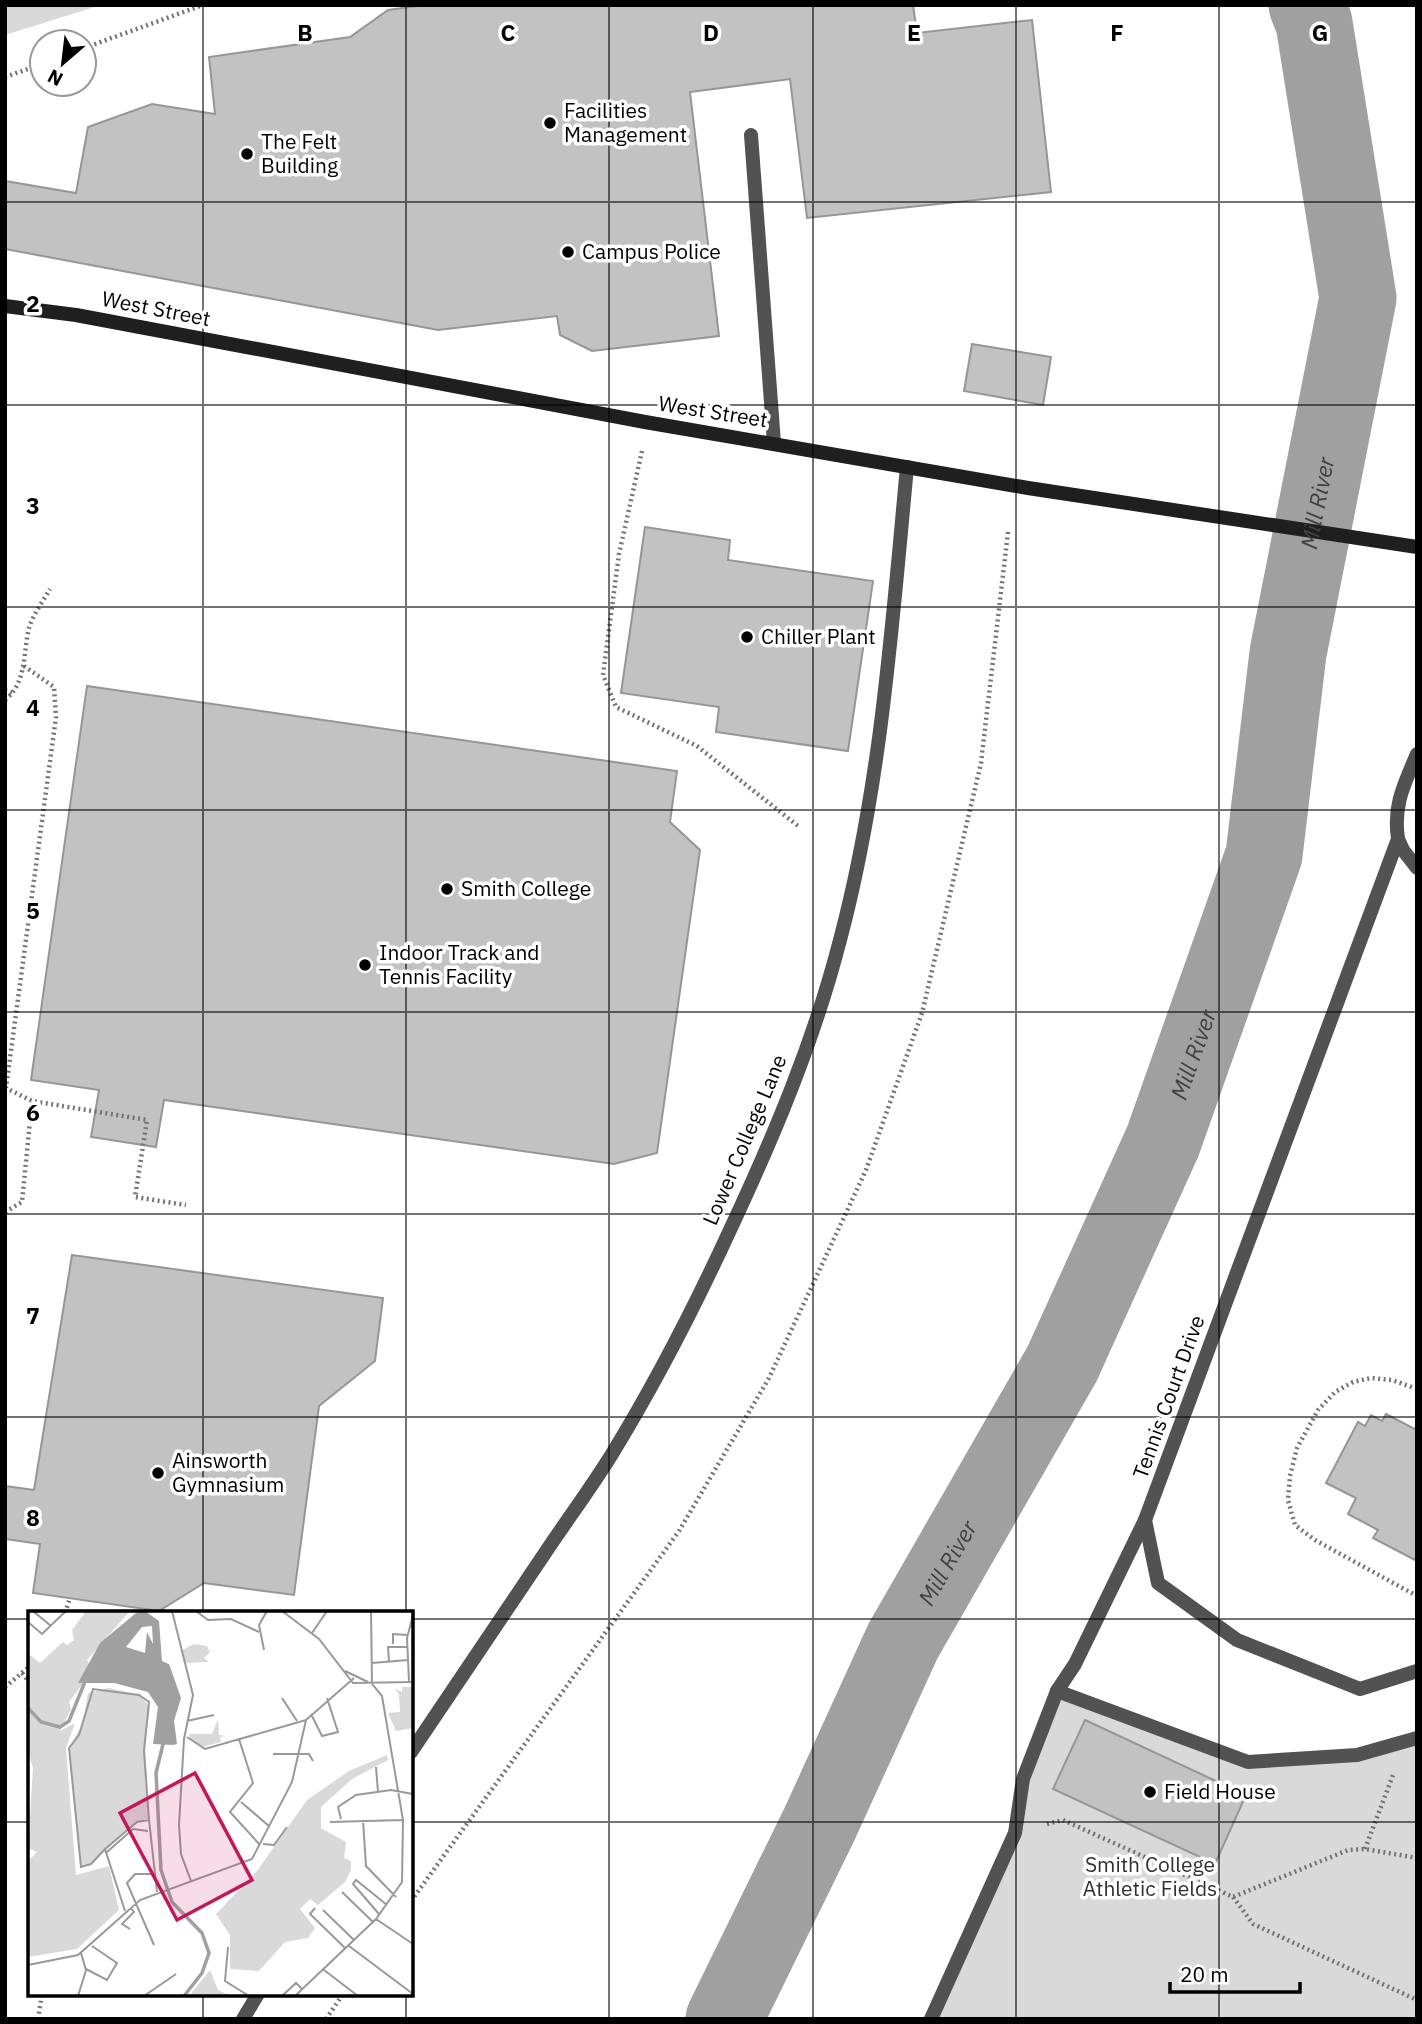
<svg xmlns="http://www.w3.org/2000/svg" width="1422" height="2024" font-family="'IBM Plex Sans',sans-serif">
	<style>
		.green { fill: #d9d9d9 }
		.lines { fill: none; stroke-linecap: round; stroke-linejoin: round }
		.river { stroke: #a0a0a0; stroke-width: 77 }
		.building { fill: #c2c2c2; stroke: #969696; stroke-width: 2 }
		.path { stroke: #747474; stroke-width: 4.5; stroke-dasharray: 2 3.5; stroke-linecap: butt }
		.service { stroke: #525252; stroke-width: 14 }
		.minor { stroke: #525252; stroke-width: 14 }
		.secondary { stroke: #1f1f1f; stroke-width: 14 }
		.grid { fill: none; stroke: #000; stroke-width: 2; stroke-opacity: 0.55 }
		.poi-dot { fill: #000; stroke: #fff; stroke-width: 2.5 }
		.labels { text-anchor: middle; stroke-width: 7; stroke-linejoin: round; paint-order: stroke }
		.poi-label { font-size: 21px; fill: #000; stroke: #fff; text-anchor: start }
		.street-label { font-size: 21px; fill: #000; stroke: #fff }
		.park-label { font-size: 21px; fill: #303030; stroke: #fff }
		.water-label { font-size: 23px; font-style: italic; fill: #414141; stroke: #fff }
		.inset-river { fill: none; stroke: #a0a0a0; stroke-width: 3.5 }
		.inset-road { fill: none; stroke: #999; stroke-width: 2 }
		.view { fill: #c2185b; fill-opacity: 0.15; stroke: #c2185b; stroke-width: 3.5 }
		.inset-edge { fill: none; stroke: #000; stroke-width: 3.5 }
		.grid-label { font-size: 23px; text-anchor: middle; font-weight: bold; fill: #000; stroke: #fff; stroke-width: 7; stroke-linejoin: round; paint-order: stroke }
	</style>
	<rect width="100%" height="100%" fill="#fff"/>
	<g class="green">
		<path d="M 5,5 L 101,5 L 5,35 Z"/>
		<path d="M 1057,1691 L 1248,1762 L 1357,1755 L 1417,1738 L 1417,2019 L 931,2019 L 1015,1833 L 1023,1779 Z"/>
	</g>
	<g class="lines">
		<path class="river" id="s1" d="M 724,2019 L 820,1823 L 903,1641 L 1062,1364 L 1163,1141 L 1264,855 L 1288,653 L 1358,298 L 1314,23 L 1307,5"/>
	</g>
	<g class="building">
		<path d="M 424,5 L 913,5 L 917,33 L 1032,20 L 1051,192 L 807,218 L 790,79 L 690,92 L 719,336 L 592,351 L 560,335 L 557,316 L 438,330 L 5,249 L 5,181 L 76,193 L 88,127 L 152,104 L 215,114 L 209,57 L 350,37 L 388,10 Z"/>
		<path d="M 972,344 L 1051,357 L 1043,405 L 964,391 Z"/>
		<path d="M 645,527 L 730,540 L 728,560 L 873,581 L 848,751 L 716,732 L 719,707 L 621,693 Z"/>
		<path d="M 87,686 L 677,771 L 670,822 L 700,850 L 657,1153 L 614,1164 L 164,1100 L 156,1147 L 91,1137 L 99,1090 L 31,1080 Z"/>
		<path d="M 72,1255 L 383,1298 L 375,1361 L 319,1406 L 294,1595 L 204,1583 L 159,1611 L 33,1593 L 40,1544 L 5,1539 L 5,1486 L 34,1490 Z"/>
		<path d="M 1386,1414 L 1417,1430 L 1417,1561 L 1373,1538 L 1378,1530 L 1348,1514 L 1356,1498 L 1326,1483 L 1358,1422 L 1365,1426 L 1371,1415 L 1382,1421 Z"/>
		<path d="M 1085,1720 L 1246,1795 L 1215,1864 L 1053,1789 Z"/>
	</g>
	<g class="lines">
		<g class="path">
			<path d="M 84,48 L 203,5"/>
			<path d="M 5,77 L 42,64"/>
			<path d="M 642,451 L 619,554 L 603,675 L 616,707 L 697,746 L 798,826"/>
			<path d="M 24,666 L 54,687 L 56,717 L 6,1088 L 32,1101 L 147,1120 L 135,1197 L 186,1205"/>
			<path d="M 5,690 L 13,694"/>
			<path d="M 5,700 C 27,683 23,652 29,628 C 33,615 43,601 50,589"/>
			<path d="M 5,1212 L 22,1202 L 32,1101"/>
			<path d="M 1417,1389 L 1392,1380 L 1371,1378 L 1353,1382 L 1335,1392 L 1318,1410 L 1297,1448 L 1290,1476 L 1288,1500 L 1295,1525 L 1315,1540 L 1417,1596"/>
			<path d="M 65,1613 L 70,1598"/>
			<path d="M 22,1673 L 30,1683"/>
			<path d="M 5,1687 L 30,1666"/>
			<path d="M 1047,1824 L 1063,1820 L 1233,1897 L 1348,1850 L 1365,1849 L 1417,1858"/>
			<path d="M 1365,1849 L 1393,1775"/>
			<path d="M 1233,1897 L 1253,1924 L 1417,2000"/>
			<path d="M 411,1901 L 679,1531 L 769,1378 L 866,1170 L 922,1013 L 981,763 L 1008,532"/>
			<path d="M 38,2019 L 42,1994"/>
			<path d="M 326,2019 L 343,1994"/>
		</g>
		<g class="service">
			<path d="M 751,135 L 774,443"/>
			<path d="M 1417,754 C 1404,785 1393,805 1398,839 L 1145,1520 L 1075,1664 L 1057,1691 L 1248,1762 L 1357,1755 L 1417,1738"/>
			<path d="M 1398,839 L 1403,850 L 1417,868"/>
			<path d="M 1145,1520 L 1158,1583 L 1237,1640 L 1360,1689 L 1417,1671"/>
			<path d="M 931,2019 L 1015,1833 L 1023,1779 L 1057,1691"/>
		</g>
		<g class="minor">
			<path d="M 411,1752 C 456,1686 500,1619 545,1553 C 567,1520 591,1488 612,1454 C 656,1382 695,1306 730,1230 C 774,1136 814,1041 840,940 C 881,786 892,625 907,467"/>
			<path d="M 243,2019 L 258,1994"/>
		</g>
		<path class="secondary" d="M 5,306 L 76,315 L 645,422 L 1028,488 L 1417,547"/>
	</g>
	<path class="grid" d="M 203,5 L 203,1613M 406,5 L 406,1613M 609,5 L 609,2019M 813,5 L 813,2019M 1016,5 L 1016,2019M 1219,5 L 1219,2019M 5,202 L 1417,202M 5,405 L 1417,405M 5,607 L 1417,607M 5,810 L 1417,810M 5,1012 L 1417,1012M 5,1214 L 1417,1214M 5,1417 L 1417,1417M 5,1619 L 30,1619M 411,1619 L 1417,1619M 5,1822 L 30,1822M 411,1822 L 1417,1822M 203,1994 L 203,2019M 406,1994 L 406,2019"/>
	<g class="poi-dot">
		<circle cx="550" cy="123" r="7"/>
		<circle cx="247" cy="154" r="7"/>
		<circle cx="568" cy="252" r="7"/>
		<circle cx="747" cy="637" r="7"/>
		<circle cx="447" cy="889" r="7"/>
		<circle cx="365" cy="965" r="7"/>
		<circle cx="158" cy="1473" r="7"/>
		<circle cx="1150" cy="1792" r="7"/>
	</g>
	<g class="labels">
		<g class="poi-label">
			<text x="564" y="118">Facilities<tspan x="564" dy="24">Management</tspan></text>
			<text x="261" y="149">The Felt<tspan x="261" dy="24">Building</tspan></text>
			<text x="582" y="259">Campus Police</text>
			<text x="761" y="644">Chiller Plant</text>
			<text x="461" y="896">Smith College</text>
			<text x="379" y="960">Indoor Track and<tspan x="379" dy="24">Tennis Facility</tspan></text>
			<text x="172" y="1468">Ainsworth<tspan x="172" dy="24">Gymnasium</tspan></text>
			<text x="1164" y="1799">Field House</text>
		</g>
		<g class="street-label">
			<text transform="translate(156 309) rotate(11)" y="7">West Street</text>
			<text transform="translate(713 412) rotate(9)" y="7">West Street</text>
			<text transform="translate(745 1140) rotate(-67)" y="7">Lower College Lane</text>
			<text transform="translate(1169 1397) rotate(-70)" y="7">Tennis Court Drive</text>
		</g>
		<g class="park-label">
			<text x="1150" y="1872">Smith College<tspan x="1150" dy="24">Athletic Fields</tspan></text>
		</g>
		<g class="water-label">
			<text dy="8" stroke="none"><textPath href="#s1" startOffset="1642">Mill River</textPath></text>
			<text dy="8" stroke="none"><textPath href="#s1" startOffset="1074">Mill River</textPath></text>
			<text dy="8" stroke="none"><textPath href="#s1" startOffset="508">Mill River</textPath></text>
		</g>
	</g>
	<g transform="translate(28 1611)">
		<rect width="385" height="385" fill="#fff"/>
		<path d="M 58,0 L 102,0 L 59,49 L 65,59 L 41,91 L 43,98 L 32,120 L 47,112 L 38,137 L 48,264 L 81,255 L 91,299 L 49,338 L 0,346 L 0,250 L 9,241 L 0,237 L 5,157 L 0,141 L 0,42 L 12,52 L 35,31 L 39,34 L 46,29 L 44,19 ZM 166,33 L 179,35 L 182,41 L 176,47 L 181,51 L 156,52 L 154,39 ZM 374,76 L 385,76 L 385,117 L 368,120 L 360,102 L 372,101 L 371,83 L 366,77 L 374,81 ZM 81,77 L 111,84 L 122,96 L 117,134 L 121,209 L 109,211 L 63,253 L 53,256 L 41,137 L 55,112 L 60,82 ZM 190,108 L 191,124 L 199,125 L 192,126 L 193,131 L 175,136 L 163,130 L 161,123 L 184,123 ZM 359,144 L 360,149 L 324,168 L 293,196 L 293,217 L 318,231 L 316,247 L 323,250 L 323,259 L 317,271 L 290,294 L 282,288 L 272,298 L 287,317 L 280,327 L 257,331 L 231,360 L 202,358 L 202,324 L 188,303 L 229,260 L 279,189 L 321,160 ZM 182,359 L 190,379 L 203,385 L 161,385 Z" fill="#d9d9d9"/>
		<path d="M 117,0 L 131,10 L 134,50 L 141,53 L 153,87 L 146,110 L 149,133 L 145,134 L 125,133 L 130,96 L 120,81 L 86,72 L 50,72 L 72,32 L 108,2 ZM 124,15 L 125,33 L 119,21 L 117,42 L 98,36 L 114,16 Z" fill="#a0a0a0" fill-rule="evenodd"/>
		<path class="inset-river" d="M 0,97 L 13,111 L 32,116 L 41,110 L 58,68M 136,129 L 128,162 L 133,259 L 144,291 L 174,322 L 181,342 L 174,362 L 156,385"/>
		<path class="inset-road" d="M 5,0 L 23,15M 144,0 L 165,84 L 156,128 L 151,214 L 153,243 L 163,270M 168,0 L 180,9 L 203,8 L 231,21M 254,0 L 291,28 L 325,72 L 385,71M 0,11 L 14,23 L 38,0M 284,22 L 299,0M 365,33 L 365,23 L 380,24M 236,39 L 231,14 L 239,0M 361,50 L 360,36 L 380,36M 344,52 L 380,49M 317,60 L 340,71M 381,70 L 379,27 L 385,4M 254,87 L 269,110M 283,103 L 294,125 L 310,121 L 299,87M 159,110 L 186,104M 159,126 L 177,138 L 278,109M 211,128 L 225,172 L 202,201 L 232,234M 245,143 L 281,143 L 285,150M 348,156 L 350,181M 213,191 L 241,215M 313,208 L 310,196 L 328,184 L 363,179 L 385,183M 335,209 L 338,255 L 368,286M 302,211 L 375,209M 235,233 L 246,234 L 259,216M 77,238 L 63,253 L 53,256 L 41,137 L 51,124 L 65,78 L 111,84 L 121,91 L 116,140 L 121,209M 79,241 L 105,218 L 120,220M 314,281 L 345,311M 287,297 L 282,303 L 317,337M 295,299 L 326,329M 97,300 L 77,238 L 109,211 L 121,209 L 129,281M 351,303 L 325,273 L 328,269 L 359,294M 348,308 L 385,333M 102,318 L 94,313 L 106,301 L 103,297M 126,334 L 99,272 L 107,263 L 126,263M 321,335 L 385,383M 200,336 L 197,370 L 221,385M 0,354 L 50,344 L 112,289 L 224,248 L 264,171 L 278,109 L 326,67M 58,358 L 79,369 L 89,352 L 64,335M 296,359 L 330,385M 50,385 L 58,359 L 53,342M 116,385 L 148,363M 254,385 L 268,372 L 274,378M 267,385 L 348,308 L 374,271 L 375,209 L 354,85 L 344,73 L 343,0"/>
		<path class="view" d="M 167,162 L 224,269 L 149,309 L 92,202 Z"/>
		<rect width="385" height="385" class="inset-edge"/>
	</g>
	<g class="grid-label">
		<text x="305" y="41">B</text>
		<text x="508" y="41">C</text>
		<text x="711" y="41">D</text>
		<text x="914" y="41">E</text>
		<text x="1117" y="41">F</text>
		<text x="1320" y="41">G</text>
		<text x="33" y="312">2</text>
		<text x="33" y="514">3</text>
		<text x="33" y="716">4</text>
		<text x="33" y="919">5</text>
		<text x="33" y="1121">6</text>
		<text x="33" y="1324">7</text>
		<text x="33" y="1526">8</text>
	</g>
	<rect width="1422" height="2024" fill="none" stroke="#000000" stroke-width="14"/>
	<g transform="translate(63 63) rotate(208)"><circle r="33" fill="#ffffff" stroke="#999999" stroke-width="2"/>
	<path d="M0-5L12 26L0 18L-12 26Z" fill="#000000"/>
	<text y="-10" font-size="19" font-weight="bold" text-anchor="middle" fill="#000000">N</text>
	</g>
	<path d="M1170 1982v10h130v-10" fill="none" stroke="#000000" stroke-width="3.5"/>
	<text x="1180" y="1982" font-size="21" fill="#000000" stroke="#ffffff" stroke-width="5" paint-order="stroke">20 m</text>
</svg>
